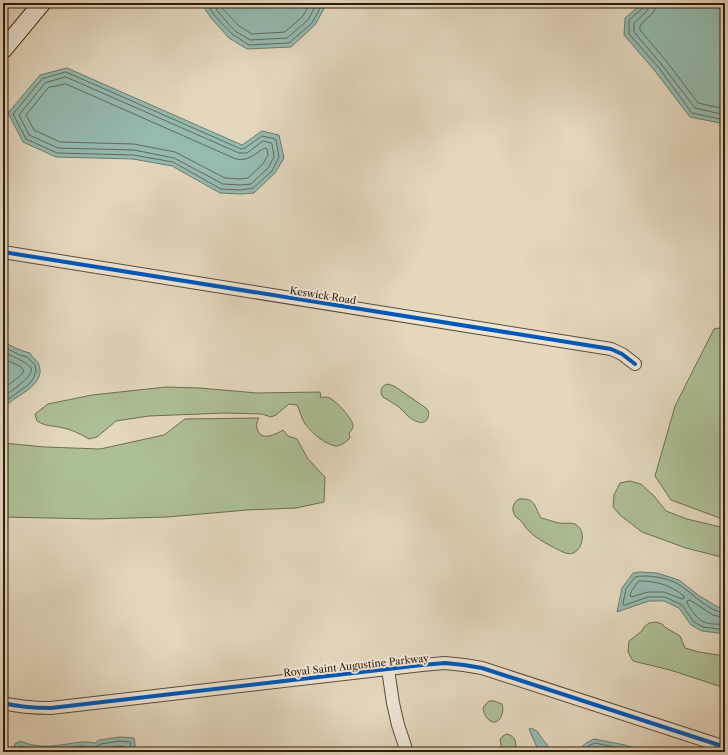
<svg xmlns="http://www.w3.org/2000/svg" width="728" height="755" font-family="'Libre Caslon Text',serif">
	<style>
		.green { fill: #adbf96; stroke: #6e6e4f }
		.water { fill: #95bab0; stroke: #6d7b6d }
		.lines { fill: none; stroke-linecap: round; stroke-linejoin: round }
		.shore { stroke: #626b5c; stroke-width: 1 }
		.minor-casing { stroke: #5d4b36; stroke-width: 14 }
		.secondary-casing { stroke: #301c08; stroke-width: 19 }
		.minor { stroke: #ede5d5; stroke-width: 12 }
		.secondary { stroke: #ede5d5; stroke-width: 17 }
		.cycleway-casing { stroke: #ede5d5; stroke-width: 6 }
		.cycleway { stroke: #0057b8; stroke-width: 4 }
		.labels { text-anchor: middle; stroke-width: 4; stroke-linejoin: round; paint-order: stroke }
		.street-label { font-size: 10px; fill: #301c08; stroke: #ede5d5 }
	</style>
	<rect width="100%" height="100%" fill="#e3d7be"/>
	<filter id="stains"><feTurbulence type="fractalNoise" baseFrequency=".005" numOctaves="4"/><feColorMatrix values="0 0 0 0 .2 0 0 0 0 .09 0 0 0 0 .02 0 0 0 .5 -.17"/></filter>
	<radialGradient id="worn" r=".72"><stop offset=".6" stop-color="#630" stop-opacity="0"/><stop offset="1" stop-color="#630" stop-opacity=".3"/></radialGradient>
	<g class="green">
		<path d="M 725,327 L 725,520 L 671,500 L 655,476 L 675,406 L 714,329 Z"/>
		<path d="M 387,384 L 394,386 L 426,408 C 429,411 429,413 428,417 C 425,427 413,421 408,416 C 405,414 404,411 401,409 C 396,404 389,401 383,397 C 379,392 381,386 387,384 Z"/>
		<path d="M 166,387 L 200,388 L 257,393 L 320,392 L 321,398 C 323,397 325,397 327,397 C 334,398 352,418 353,425 C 353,429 351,431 349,433 L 350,438 C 347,441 343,445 337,446 C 327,446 309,431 304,422 C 301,417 300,411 297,405 L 289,404 L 276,415 L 271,417 L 262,414 L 225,413 L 149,416 L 116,421 L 97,437 L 89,439 C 79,433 70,429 59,427 C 49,425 48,427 37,421 L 35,414 L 48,404 L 92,395 Z"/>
		<path d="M 259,418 C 257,422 256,424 257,428 C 260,442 275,435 283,430 L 288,436 L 297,439 L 308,459 L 325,477 L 324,502 L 296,508 L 247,510 L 167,517 L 95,519 L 3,517 L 3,443 L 45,447 L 100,449 L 164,435 L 185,419 Z"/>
		<path d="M 630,481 L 641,484 L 654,496 L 666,511 L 687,519 L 725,528 L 725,558 L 686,548 L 642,532 L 620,515 L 613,507 L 614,495 L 620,483 Z"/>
		<path d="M 519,499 C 536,498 534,506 541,518 C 547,519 553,522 559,523 C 564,524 570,522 575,524 C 590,532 580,561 563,552 C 551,546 538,540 529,531 C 525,528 524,524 521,521 C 520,519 518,519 516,517 C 511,511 512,503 519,499 Z"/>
		<path d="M 656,622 L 662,624 L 666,628 L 680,636 L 685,648 L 699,652 L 725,656 L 725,688 L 670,670 L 633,661 L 628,652 L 629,641 L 642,631 L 644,627 L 649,623 Z"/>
		<path d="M 489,701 L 494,701 L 502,704 C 505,712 499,728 489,720 C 485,717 484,712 483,708 L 486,704 Z"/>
		<path d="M 507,734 C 516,736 517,744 515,752 L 504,752 L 502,750 L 500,739 L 503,736 Z"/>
	</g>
	<g class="water">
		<path d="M 201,3 L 327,3 L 315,25 L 291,47 L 247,49 L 229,38 L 211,18 Z"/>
		<path d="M 643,3 L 720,3 L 725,9 L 725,124 L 690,117 L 655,71 L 624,35 L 625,18 Z"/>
		<path d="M 67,68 L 242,145 L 262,131 L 279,135 L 284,158 L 275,173 L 254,193 L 241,194 L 220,193 L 172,166 L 133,159 L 56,157 L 23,142 L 8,113 L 40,75 Z"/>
		<path d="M 3,342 C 12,346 20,351 30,353 C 32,358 38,360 39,365 C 45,381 26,391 16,398 C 11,401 8,405 3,407 Z"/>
		<path d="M 640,572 L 657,573 L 679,580 L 698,595 L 718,607 L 725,609 L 725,632 L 719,633 L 702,631 L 691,625 L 679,608 L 664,601 L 649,601 L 617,612 L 622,588 L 633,573 Z"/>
		<path d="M 531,728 L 537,731 L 544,741 L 552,751 L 554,752 L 539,752 L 529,729 Z"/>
		<path d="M 120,737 L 134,738 L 136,752 L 13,752 L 15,744 L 20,741 C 41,750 58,745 81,742 L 87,742 L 95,743 L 99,740 Z"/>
		<path d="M 594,739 L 625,745 L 647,752 L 576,752 L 586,743 Z"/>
	</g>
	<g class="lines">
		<g class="shore">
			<path d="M 206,3 L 215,16 L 232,34 L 249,45 L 289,43 L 312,23 L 323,3"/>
			<path d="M 212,3 L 219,13 L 235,31 L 250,40 L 287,38 L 308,20 L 317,3"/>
			<path d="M 219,3 L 223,9 L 239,26 L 252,34 L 285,32 L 303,16 L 310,3"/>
			<path d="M 645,3 L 644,7 L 629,20 L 629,34 L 659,68 L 692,113 L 725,120"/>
			<path d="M 650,3 C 649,12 640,17 634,23 L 634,32 L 662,65 L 695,108 L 725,115"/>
			<path d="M 656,3 L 655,9 L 653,13 L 640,25 L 640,30 L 667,62 L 698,103 L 725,109"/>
			<path d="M 66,72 L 241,149 L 245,148 L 262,136 L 275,139 L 276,140 L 279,157 L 272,171 L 253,188 L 241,190 L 221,189 L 173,162 L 133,155 L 57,153 L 26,139 L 13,114 L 42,79 Z"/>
			<path d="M 66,77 L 239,153 L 247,153 L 263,141 L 271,143 L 272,144 L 274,157 L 268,168 L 251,184 L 241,185 L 223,184 L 174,158 L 134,150 L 58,148 L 29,135 L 19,115 L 45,83 Z"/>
			<path d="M 66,84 L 236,159 C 248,162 255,153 265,148 L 267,149 L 268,155 L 263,164 L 248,178 L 240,179 L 225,178 L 175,152 L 134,144 L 60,142 L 34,130 L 26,115 L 48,88 Z"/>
			<path d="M 3,347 L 20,355 L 27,357 L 35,365 L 36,371 L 33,379 L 28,385 L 3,403"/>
			<path d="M 3,352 C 9,355 28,362 31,368 C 35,376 9,392 3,397"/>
			<path d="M 3,359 L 20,366 L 24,371 L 20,376 L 3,389"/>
			<path d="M 639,581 C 657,581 670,585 684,596 L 684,598 L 682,599 L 664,592 L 648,592 L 631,597 L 630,596 L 631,592 Z"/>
			<path d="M 725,613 C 707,611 693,593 678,584 C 668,578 646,574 635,577 L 626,589 L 623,603 L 623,605 L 625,605 L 648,597 L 665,597 L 682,605 L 694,622 L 703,627 L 718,629 L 725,629"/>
			<path d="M 725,618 L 713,615 L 690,600 L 687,601 L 687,603 C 699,622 702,625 725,624"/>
			<path d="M 17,752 L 19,747 L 20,746 L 27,748 L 43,751 L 81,746 L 95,747 L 101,744 L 120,741 L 130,742 L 132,752"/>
			<path d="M 73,752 L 87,751 L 96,751 L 103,748 L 120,746 L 126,747 L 127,752"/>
			<path d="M 582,752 L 588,746 L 595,743 L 624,749 L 633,752"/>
		</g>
		<defs>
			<g id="minor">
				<path d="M 3,252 L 611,349 L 622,354 L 635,364"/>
				<path d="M 388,669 L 393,703 L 398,725 L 407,752"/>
				<path d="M 3,703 C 19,707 34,708 51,708 L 422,665 L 445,663 L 464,665 L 482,668 L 725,747"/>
			</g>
			<path id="secondary" d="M 3,50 L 42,3"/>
		</defs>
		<use href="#minor" class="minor-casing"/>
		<use href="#secondary" class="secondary-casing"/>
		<use href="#minor" class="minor"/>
		<use href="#secondary" class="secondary"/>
		<defs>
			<g id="cycleway">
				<path d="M 3,252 L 611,349 L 622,354 L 635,364"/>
				<path d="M 3,703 C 19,707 34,708 51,708 L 422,665 L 445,663 L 464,665 L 482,668 L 725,747"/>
			</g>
		</defs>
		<use href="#cycleway" class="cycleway-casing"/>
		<use href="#cycleway" class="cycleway"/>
	</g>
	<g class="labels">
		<g class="street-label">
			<text transform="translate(323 295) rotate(9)" y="4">Keswick Road</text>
			<text transform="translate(356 665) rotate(-6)" y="4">Royal Saint Augustine Parkway</text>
		</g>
	</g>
	<rect width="728" height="755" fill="none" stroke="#e3d7be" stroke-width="16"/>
	<rect x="4" y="4" width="720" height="747" fill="none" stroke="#301c08" stroke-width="2"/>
	<rect x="8" y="8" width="712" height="739" fill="none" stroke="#301c08"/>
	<rect width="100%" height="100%" filter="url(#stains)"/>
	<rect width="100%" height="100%" fill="url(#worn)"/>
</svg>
